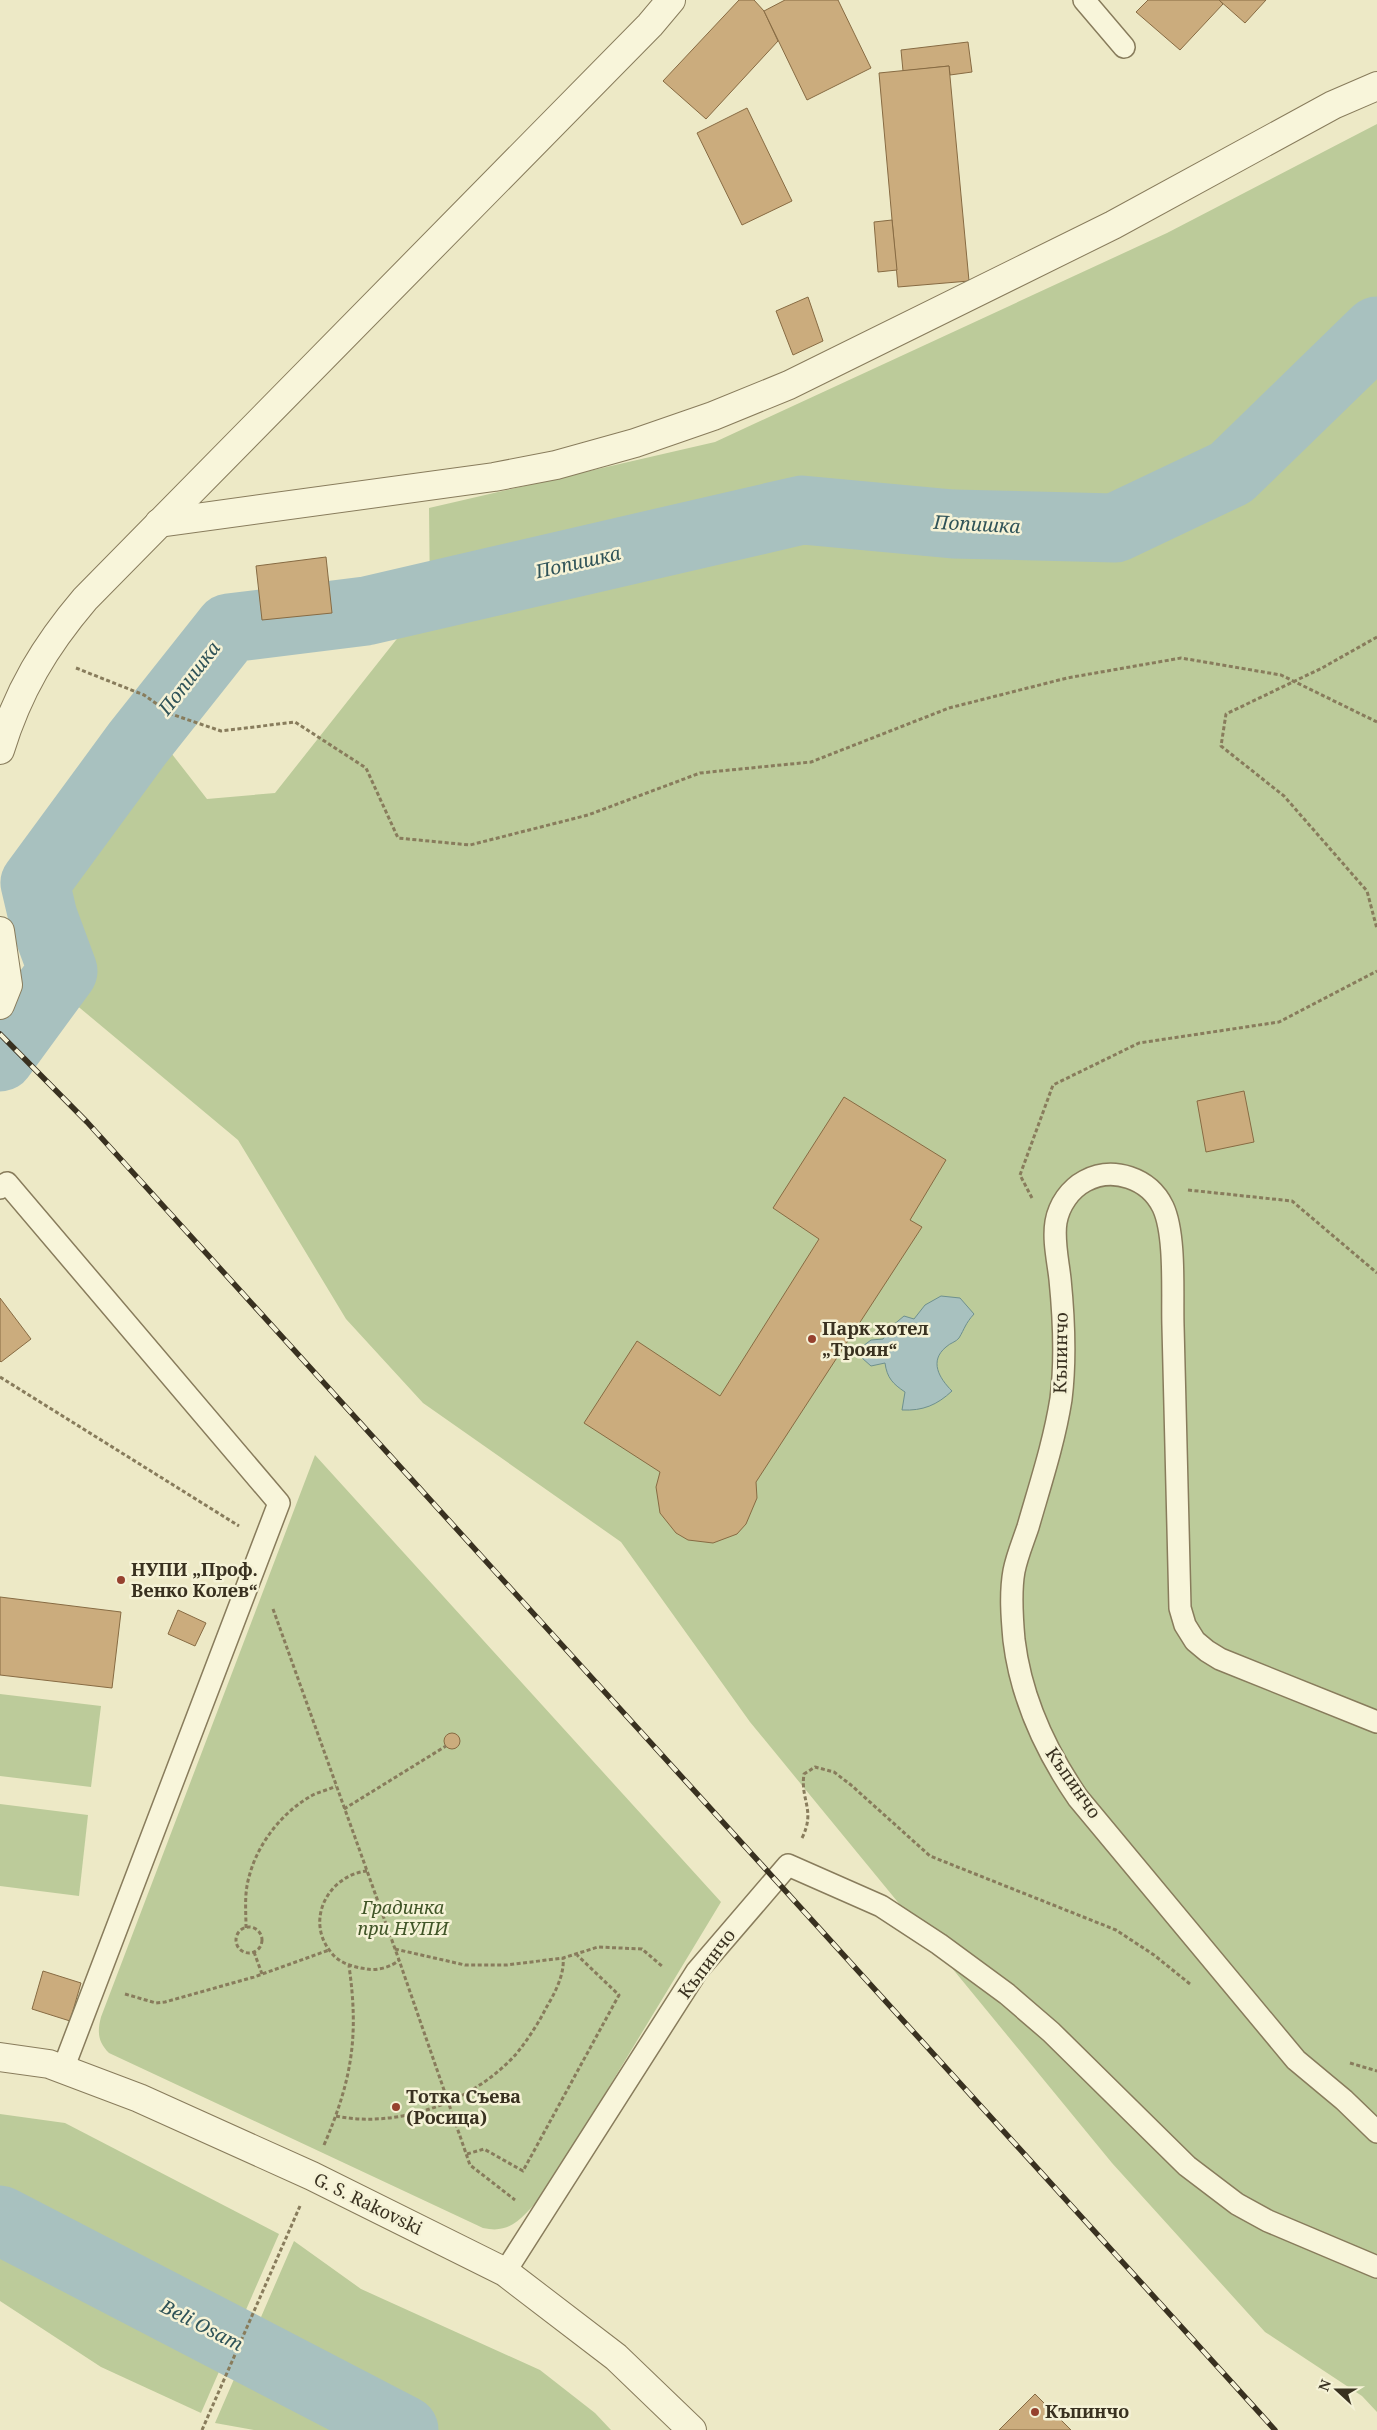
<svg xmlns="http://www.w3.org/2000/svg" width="1377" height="2430" font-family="'Noto Serif',serif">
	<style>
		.green { fill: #bccb9a }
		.water { fill: #a8c1bf; stroke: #6e908e }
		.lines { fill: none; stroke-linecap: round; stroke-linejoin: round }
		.river { stroke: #a8c1bf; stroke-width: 69 }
		.building { fill: #cbac7d; stroke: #876b43 }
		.service-casing { stroke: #887c5c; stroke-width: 24 }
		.minor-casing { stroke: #887c5c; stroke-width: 30 }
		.tertiary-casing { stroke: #887c5c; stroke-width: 30 }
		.path { stroke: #887c5c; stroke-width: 3; stroke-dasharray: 4 2.5; stroke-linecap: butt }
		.service { stroke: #f8f5da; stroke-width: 21 }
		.minor { stroke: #f8f5da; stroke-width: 28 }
		.tertiary { stroke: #f8f5da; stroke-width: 28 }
		.rail-casing { stroke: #393120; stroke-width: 5.5 }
		.rail { stroke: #f5f2d6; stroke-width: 4; stroke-dasharray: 11; stroke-linecap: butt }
		.poi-dot { fill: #96412e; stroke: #f5f2d6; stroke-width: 2 }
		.labels { text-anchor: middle; stroke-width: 5; stroke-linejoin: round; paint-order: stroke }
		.poi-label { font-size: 18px; font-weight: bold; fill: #393120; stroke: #f5f2d6; text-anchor: start }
		.street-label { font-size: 18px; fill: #393120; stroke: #f5f2d6 }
		.park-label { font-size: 18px; font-style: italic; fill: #405527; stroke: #f5f2d6 }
		.water-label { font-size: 19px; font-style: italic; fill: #2f5358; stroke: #f5f2d6 }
	</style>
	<rect width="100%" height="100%" fill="#ede9c6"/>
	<g class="green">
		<path d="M 1377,124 L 1377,2412 L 1362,2396 L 1265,2332 L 1112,2163 L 750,1722 L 621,1542 L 423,1403 L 346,1319 L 238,1140 L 32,968 L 49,928 L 62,860 L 161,740 L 207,799 L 275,793 L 430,597 L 429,508 L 715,442 L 1167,233 Z"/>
		<path d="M 315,1455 L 721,1902 L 543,2196 C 523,2214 514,2235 483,2228 L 109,2053 C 98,2042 97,2032 101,2017 Z"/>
		<path d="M 0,1694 L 101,1706 L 91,1787 L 0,1776 Z"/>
		<path d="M 0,1804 L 88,1815 L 79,1896 L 0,1886 Z"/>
		<path d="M 0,2114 L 65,2123 L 279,2234 L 201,2413 L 101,2367 L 0,2301 Z"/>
		<path d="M 294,2241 L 361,2289 L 540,2370 L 595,2413 L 611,2430 L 254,2430 L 215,2423 Z"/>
	</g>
	<path class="water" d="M 941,1296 L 960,1298 L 974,1314 C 965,1324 965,1328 959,1338 C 956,1342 950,1343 946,1347 C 929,1361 939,1378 952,1391 C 937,1405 923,1411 902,1410 L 905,1392 C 893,1384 887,1378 885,1363 L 871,1366 L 862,1358 L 863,1346 L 871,1340 L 883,1339 L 892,1326 L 904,1316 L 914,1319 L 925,1305 Z"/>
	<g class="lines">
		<g class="river">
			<path d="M 0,1057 L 63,971 L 43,917 L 35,883 L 137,744 L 229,628 L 366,611 L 802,510 L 953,524 L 1115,528 L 1231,473 L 1377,331"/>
			<path d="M 0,2220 L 404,2430"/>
		</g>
	</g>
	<g class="building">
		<path d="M 739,0 L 754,0 L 764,11 L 778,41 L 706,119 L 663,81 Z"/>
		<path d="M 785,0 L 838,0 L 871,68 L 807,100 L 764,11 Z"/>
		<path d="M 1148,0 L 1219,0 L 1223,4 L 1180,50 L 1136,12 Z"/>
		<path d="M 1219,0 L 1266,0 L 1245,23 Z"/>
		<path d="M 968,42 L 972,72 L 950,75 L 949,66 L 903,71 L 901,50 Z"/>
		<path d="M 949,66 L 969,281 L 898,287 L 879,73 Z"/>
		<path d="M 747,108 L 792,201 L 742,225 L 697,133 Z"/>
		<path d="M 892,220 L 897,270 L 878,272 L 874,222 Z"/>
		<path d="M 808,297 L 823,341 L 793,355 L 776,311 Z"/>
		<path d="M 326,557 L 332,613 L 262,620 L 256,566 Z"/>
		<path d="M 1244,1091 L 1254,1142 L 1206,1152 L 1197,1101 Z"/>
		<path d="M 844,1097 L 946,1160 L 910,1220 L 922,1227 L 756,1482 L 757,1498 L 746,1524 L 737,1534 L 713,1543 L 688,1540 L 676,1533 L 660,1513 L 656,1487 L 660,1472 L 584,1423 L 637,1341 L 720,1396 L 819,1239 L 773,1208 Z"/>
		<path d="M 0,1298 L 31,1339 L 1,1362 L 0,1361 Z"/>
		<path d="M 0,1597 L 121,1612 L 112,1688 L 0,1675 Z"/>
		<path d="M 178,1610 L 206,1623 L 195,1646 L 168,1634 Z"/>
		<circle cx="452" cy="1741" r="8"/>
		<path d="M 43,1971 L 81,1983 L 70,2021 L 32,2009 Z"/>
		<path d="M 1035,2394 L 1071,2430 L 999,2430 Z"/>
	</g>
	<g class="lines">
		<defs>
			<g id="service">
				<path d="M 1084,0 L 1124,47"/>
				<path d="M 0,1188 L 7,1183 L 279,1503 L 63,2069"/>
				<path d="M 1377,1722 L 1220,1659 L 1207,1651 L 1195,1641 L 1185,1625 L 1180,1608 C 1177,1514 1175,1420 1173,1326 C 1172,1294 1176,1235 1163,1207 C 1149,1178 1113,1166 1085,1181 C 1070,1189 1059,1205 1056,1222 C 1053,1240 1058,1261 1060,1279 C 1064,1319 1066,1359 1061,1399 C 1054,1443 1040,1485 1028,1527 C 1023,1542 1017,1556 1014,1571 C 1010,1593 1012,1618 1014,1640 C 1021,1698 1045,1750 1078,1798 L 1296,2060 L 1344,2100 L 1377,2132"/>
				<path d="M 505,2272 L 697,1971 L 788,1865 L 881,1906 L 939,1944 L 1007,1994 L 1051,2032 L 1187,2166 L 1237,2204 L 1268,2221 L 1377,2267"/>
			</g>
			<g id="minor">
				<path d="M 159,523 L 494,477 L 556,465 L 635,443 L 713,416 L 789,385 L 1113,225 L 1333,105 L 1377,86"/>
				<path d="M 0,750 C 18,691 45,646 85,599 L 650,25 L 671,0"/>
				<path d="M 0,931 L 8,985 L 0,1005"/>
			</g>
			<path id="tertiary" d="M 0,2057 L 49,2064 L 139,2098 L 312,2176 L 505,2272 L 616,2357 L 692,2430"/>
		</defs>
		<use href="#service" class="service-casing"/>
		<use href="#minor" class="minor-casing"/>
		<use href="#tertiary" class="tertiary-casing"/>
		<g class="path">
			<path d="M 1377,637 L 1322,668 L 1226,714 L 1221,746 L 1284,796 L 1367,891 L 1377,929"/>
			<path d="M 76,668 L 144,695 L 171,714 L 221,731 L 295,722 L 366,768 L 398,838 L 470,845 L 588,815 L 700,773 L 811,762 L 949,708 L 1067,678 L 1181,658 L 1281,675 L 1377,722"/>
			<path d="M 1188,1190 L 1292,1201 L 1377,1273"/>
			<path d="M 1032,1198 L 1020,1175 L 1053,1085 L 1139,1043 L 1279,1022 L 1377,971"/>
			<path d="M 0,1377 L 239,1526"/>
			<path d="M 273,1609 L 399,1960 L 470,2165 L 515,2200"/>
			<path d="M 344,1809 L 446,1746"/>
			<path d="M 802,1838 C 816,1810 800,1800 804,1774 L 815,1767 L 834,1772 L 851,1785 L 930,1856 L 1116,1930 L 1154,1955 L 1190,1984"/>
			<path d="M 367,1871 C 329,1875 305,1919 330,1951 C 338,1963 353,1967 367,1969 C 376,1971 392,1967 399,1960"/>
			<circle cx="249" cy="1940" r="13"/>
			<path d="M 246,1928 C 246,1911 244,1894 249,1877 C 257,1845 281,1813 311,1796 C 318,1792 328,1790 336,1786"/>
			<path d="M 395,1949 L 465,1965 L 507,1965 L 563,1958 L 598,1947 L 642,1949 L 663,1967"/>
			<path d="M 254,1952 L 262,1974"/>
			<path d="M 125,1994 L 156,2003 L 165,2002 L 254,1977 L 329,1950"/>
			<path d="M 1350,2063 L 1377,2071"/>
			<path d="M 336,2116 C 399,2129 475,2101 517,2053 C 528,2039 538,2024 546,2008 C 554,1995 565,1974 563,1958"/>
			<path d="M 324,2145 C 352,2080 359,2036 349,1966"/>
			<path d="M 467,2154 L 484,2149 L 523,2171 L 619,1995 L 577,1955"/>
			<path d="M 202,2430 L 300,2206"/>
		</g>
		<use href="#service" class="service"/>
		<use href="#minor" class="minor"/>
		<use href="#tertiary" class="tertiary"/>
		<defs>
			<path id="rail" d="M 0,1034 L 87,1122 L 1275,2430"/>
		</defs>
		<use href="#rail" class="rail-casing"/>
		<use href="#rail" class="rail"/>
	</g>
	<g class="poi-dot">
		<circle cx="812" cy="1339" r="5"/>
		<circle cx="121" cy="1580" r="5"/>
		<circle cx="396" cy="2107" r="5"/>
		<circle cx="1035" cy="2412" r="5"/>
	</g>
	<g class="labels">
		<g class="poi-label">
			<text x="822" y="1335">Парк хотел<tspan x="822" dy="21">„Троян“</tspan></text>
			<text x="131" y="1576">НУПИ „Проф.<tspan x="131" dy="21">Венко Колев“</tspan></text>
			<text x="406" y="2103">Тотка Съева<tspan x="406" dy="21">(Росица)</tspan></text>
			<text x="1045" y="2418">Къпинчо</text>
		</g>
		<g class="street-label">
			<text transform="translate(1061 1353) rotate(-89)" y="6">Къпинчо</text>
			<text transform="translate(1073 1783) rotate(55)" y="6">Къпинчо</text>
			<text transform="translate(707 1964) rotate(-53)" y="6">Къпинчо</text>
			<text transform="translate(368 2204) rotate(26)" y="6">G. S. Rakovski</text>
		</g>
		<g class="park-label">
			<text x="403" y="1914">Градинка<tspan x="403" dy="21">при НУПИ</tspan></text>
		</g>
		<g class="water-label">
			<text transform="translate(977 524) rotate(3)" y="7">Попишка</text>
			<text transform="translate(578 562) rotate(-13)" y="7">Попишка</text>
			<text transform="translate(189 678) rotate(-52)" y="7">Попишка</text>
			<text transform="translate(202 2325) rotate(27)" y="7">Beli Osam</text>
		</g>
	</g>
	<g transform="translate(1337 2390) rotate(291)" stroke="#f5f2d6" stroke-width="4" paint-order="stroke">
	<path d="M0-4L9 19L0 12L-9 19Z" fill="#393120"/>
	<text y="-8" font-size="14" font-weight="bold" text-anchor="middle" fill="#393120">N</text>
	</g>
</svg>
